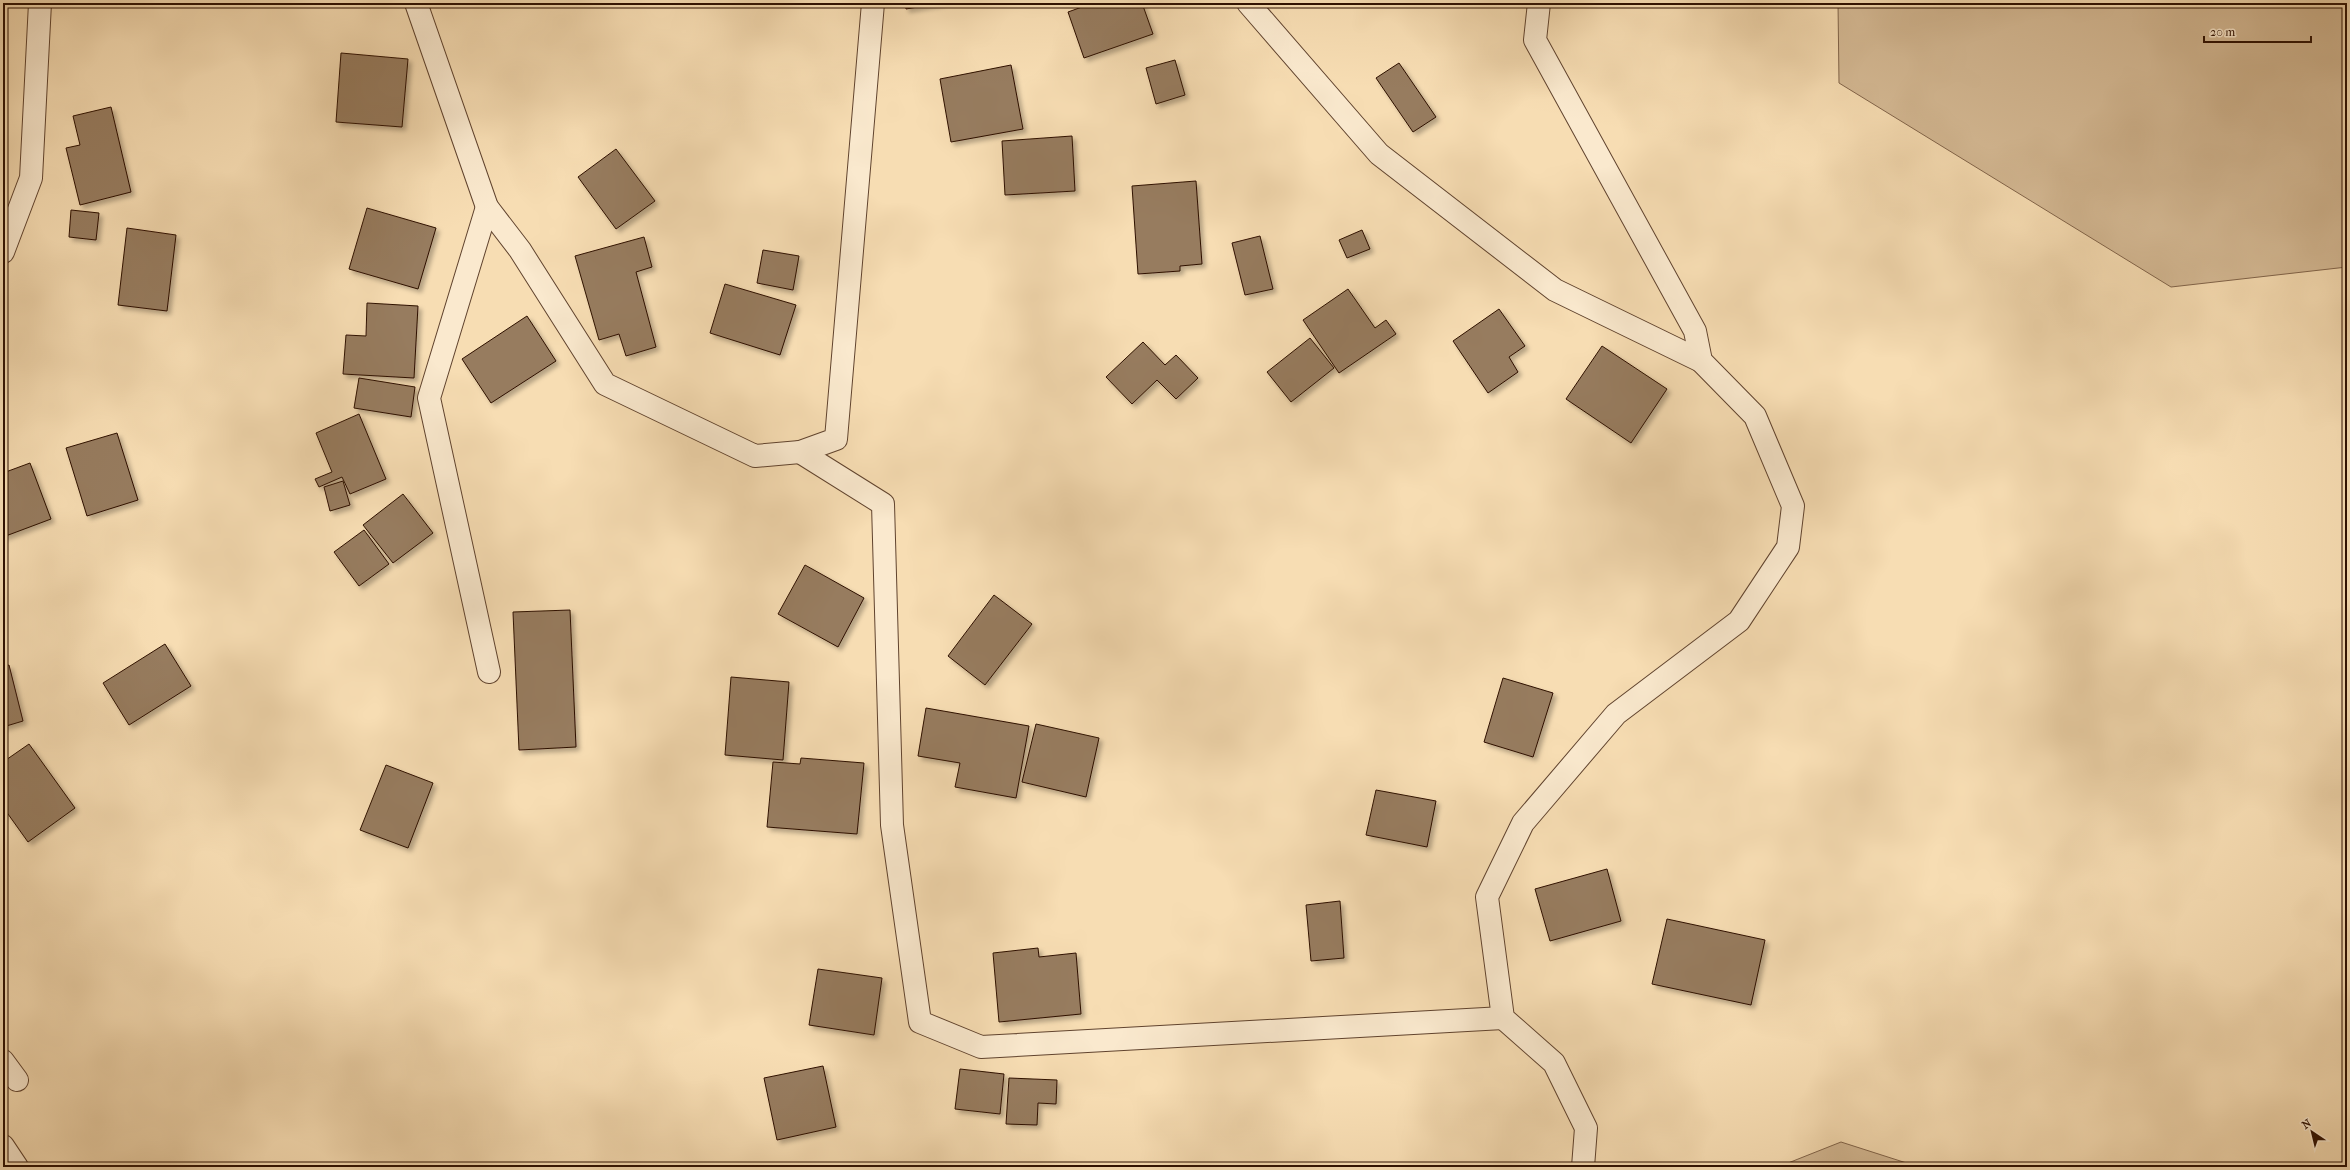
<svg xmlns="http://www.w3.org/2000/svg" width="2350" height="1170" font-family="'IM FELL French Canon',serif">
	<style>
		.green { fill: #d5ba95; stroke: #82654b }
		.building { fill: #977b5e; stroke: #2e1001; filter: url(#shadow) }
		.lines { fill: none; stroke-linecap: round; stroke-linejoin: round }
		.street-casing { stroke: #60432e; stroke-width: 24 }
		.street { stroke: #fae9ce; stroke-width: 22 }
	</style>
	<defs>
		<filter id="shadow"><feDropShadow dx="3.5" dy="3.5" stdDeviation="2" flood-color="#0004"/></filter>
	</defs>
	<rect width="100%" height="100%" fill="#f7ddb3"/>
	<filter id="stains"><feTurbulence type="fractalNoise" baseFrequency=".005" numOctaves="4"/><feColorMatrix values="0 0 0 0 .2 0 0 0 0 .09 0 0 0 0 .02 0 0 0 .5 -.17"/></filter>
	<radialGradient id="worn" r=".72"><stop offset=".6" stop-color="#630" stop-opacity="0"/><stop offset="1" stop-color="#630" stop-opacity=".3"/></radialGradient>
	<g class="green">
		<path d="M 1838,3 L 2347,3 L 2347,267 L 2171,287 L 1839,83 Z"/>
		<path d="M 1841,1142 L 1919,1167 L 1778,1167 Z"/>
	</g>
	<g class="building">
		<path d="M 905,3 L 941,3 L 906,9 Z"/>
		<path d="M 1093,3 L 1142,3 L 1153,34 L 1084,58 L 1068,12 Z"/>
		<path d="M 341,53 L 408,59 L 402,127 L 336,122 Z"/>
		<path d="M 1175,60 L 1185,95 L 1156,104 L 1146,68 Z"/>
		<path d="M 1399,63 L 1436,117 L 1413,132 L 1376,78 Z"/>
		<path d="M 1011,65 L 1023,129 L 951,142 L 940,79 Z"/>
		<path d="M 111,107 L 131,192 L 80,205 L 66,148 L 80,145 L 73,116 Z"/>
		<path d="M 1072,136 L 1075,191 L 1005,195 L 1002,141 Z"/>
		<path d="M 616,149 L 655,201 L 616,229 L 578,177 Z"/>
		<path d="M 1196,181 L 1202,264 L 1180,266 L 1180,271 L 1138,274 L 1132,186 Z"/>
		<path d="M 367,208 L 436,228 L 418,289 L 349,269 Z"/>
		<path d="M 71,210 L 99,213 L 96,240 L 69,237 Z"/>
		<path d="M 127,228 L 176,235 L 167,311 L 118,305 Z"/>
		<path d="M 1362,230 L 1370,249 L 1347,258 L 1339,240 Z"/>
		<path d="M 1260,236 L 1273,289 L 1245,295 L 1232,243 Z"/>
		<path d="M 644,237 L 652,267 L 636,272 L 656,347 L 626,356 L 619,334 L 599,340 L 575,256 Z"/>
		<path d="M 763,250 L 799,256 L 793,290 L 757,283 Z"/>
		<path d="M 725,284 L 796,305 L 780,355 L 710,333 Z"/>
		<path d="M 1348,289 L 1375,328 L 1386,320 L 1396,334 L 1339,373 L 1303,320 Z"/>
		<path d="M 367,303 L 418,306 L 414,378 L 343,374 L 346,335 L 366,336 Z"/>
		<path d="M 1499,309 L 1525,346 L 1509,357 L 1518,372 L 1488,393 L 1453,341 Z"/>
		<path d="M 527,316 L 556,361 L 491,403 L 462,359 Z"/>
		<path d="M 1310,338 L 1334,368 L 1291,402 L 1267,372 Z"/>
		<path d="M 1143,342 L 1165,365 L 1176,355 L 1198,378 L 1176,399 L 1157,380 L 1132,404 L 1106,377 Z"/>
		<path d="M 1602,346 L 1667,389 L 1631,443 L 1566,399 Z"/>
		<path d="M 359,378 L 415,387 L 411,417 L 354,408 Z"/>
		<path d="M 359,414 L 386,479 L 350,494 L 342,477 L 319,487 L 315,479 L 332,472 L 316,433 Z"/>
		<path d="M 117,433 L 138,500 L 87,516 L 66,448 Z"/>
		<path d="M 30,463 L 51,519 L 3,537 L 3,473 Z"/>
		<path d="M 343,481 L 350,505 L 330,511 L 324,487 Z"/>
		<path d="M 403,494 L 433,533 L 393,563 L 363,525 Z"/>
		<path d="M 364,530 L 389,564 L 359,586 L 334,552 Z"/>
		<path d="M 805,565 L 864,598 L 838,647 L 778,614 Z"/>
		<path d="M 994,595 L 1032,624 L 985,685 L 948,656 Z"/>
		<path d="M 570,610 L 576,747 L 519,750 L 513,612 Z"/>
		<path d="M 165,644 L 191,686 L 129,725 L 103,683 Z"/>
		<path d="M 9,665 L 23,721 L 3,727 L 3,667 Z"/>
		<path d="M 731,677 L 789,682 L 783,760 L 725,755 Z"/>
		<path d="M 1503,678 L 1553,693 L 1533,757 L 1484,742 Z"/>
		<path d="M 926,708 L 1029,726 L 1016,798 L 955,787 L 960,763 L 918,756 Z"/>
		<path d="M 1036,724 L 1099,738 L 1086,797 L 1022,782 Z"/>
		<path d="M 29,744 L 75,808 L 28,842 L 3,807 L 3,762 Z"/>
		<path d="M 801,758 L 864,763 L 857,834 L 767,827 L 773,762 L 800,764 Z"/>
		<path d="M 386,765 L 433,783 L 408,848 L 360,830 Z"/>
		<path d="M 1376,790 L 1436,801 L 1427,847 L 1366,835 Z"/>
		<path d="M 1607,869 L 1621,921 L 1550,941 L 1535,889 Z"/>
		<path d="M 1340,901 L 1344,958 L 1311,961 L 1306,905 Z"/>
		<path d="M 1667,919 L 1765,940 L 1751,1005 L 1652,984 Z"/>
		<path d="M 1038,948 L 1039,957 L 1076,953 L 1081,1014 L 999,1022 L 993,953 Z"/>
		<path d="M 818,969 L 882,978 L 874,1035 L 809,1025 Z"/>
		<path d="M 823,1066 L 836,1127 L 777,1140 L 764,1078 Z"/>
		<path d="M 960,1069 L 1004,1074 L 1000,1114 L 955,1109 Z"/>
		<path d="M 1009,1078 L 1057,1080 L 1056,1104 L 1038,1103 L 1037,1125 L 1006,1124 Z"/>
	</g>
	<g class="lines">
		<defs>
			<g id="street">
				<path d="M 416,3 L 487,207 L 520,250 L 605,384 L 755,456 L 800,452 L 836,439 L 873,3"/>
				<path d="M 1248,3 L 1379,154 L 1555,290 L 1701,361"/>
				<path d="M 1539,3 L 1535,40 L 1695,331 L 1701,361 L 1755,416 L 1793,506 L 1788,547 L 1739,621 L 1616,714 L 1523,823 L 1487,897 L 1503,1018 L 1554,1063 L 1586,1128 L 1583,1167"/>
				<path d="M 487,207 L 429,398 L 489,672"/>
				<path d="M 3,252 L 31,178 L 40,3"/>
				<path d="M 800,452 L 883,504 L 892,825 L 920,1022 L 981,1047 L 1503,1018"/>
				<path d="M 3,1061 L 17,1080"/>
				<path d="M 3,1146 L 17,1167"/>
			</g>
		</defs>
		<use href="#street" class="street-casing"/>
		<use href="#street" class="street"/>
	</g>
	<rect width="2350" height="1170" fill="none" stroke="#f7ddb3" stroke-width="16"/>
	<rect x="4" y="4" width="2342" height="1162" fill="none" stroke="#2e1001" stroke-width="2"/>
	<rect x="8" y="8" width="2334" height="1154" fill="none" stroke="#2e1001"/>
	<g transform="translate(2312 1132) rotate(325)" stroke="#fae9ce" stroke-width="3" paint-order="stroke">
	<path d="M0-3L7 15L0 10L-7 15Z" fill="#2e1001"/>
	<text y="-6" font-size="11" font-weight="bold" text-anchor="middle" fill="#2e1001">N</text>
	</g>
	<path d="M2204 36v6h107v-6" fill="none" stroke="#2e1001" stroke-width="2"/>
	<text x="2210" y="36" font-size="12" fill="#2e1001" stroke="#fae9ce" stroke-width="3" paint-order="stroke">20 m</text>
	<rect width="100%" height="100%" filter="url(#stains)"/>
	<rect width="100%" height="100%" fill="url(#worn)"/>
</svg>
